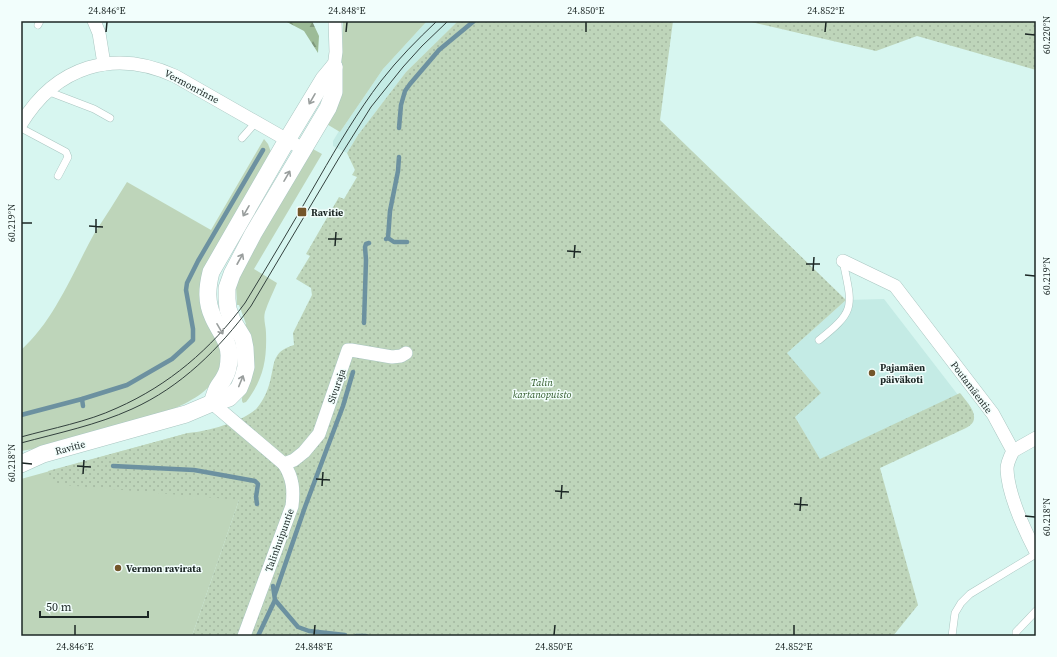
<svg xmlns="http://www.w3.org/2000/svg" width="1057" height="657" font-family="'Source Serif 4',serif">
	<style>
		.built { fill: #c4ebe5 }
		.grass { fill: #bed5ba }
		.forest { fill: url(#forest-firs) }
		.park { fill: url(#park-dots) }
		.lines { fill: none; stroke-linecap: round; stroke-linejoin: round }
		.stream { stroke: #6c91a0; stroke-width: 4.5 }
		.service-casing { stroke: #a9c6c1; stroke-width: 8 }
		.minor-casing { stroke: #a9c6c1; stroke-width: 14 }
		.tertiary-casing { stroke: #a9c6c1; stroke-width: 18 }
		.service { stroke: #fff; stroke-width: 7 }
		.minor { stroke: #fff; stroke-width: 13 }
		.tertiary { stroke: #fff; stroke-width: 17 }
		.tram { stroke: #33413e; stroke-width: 1 }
		.oneway { stroke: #999e9d }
		.ticks { fill: none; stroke: #1c2725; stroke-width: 1.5 }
		.poi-dot { fill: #74562a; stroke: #f2fefc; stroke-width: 1.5 }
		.labels { text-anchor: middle; stroke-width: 3; stroke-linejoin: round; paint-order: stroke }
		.street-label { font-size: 10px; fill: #1c2725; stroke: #f2fefc }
		.poi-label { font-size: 10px; font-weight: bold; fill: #1c2725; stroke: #f2fefc; text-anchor: start }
		.park-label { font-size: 10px; font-style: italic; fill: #2d5726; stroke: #f2fefc }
		.neatline { fill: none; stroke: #1c2725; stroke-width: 1.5 }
		.ticks-label { font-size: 10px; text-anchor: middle; fill: #1c2725 }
	</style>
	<defs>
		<pattern id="forest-firs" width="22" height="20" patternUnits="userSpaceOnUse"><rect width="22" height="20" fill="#9cbb97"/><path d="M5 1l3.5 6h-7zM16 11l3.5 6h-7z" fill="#7e987b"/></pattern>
		<pattern id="park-dots" width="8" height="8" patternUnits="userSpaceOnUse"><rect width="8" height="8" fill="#bed5ba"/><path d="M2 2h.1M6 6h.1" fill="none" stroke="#a3b7a0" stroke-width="1.8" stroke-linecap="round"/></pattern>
	</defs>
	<rect width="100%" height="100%" fill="#d7f6f0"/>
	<g class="built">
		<path d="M 427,21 L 458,21 L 406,72 L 358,135 L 347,153 L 333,146 L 333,141 L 339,131 L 340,132 L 383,69 Z"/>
		<path d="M 884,299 L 958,395 L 820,460 L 795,417 L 787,353 L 846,300 Z"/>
	</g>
	<g class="grass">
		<path d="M 343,21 L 427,21 L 383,69 L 340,132 L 325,123 L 341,80 Z"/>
		<path d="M 264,139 L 268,144 L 271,152 L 214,254 L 219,343 L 220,350 L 222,351 C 222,356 222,364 220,370 C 211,392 189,402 169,411 L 39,448 L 21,451 L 21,350 C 54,321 73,272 94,234 C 105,217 116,200 127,182 L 211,230 Z"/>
		<path d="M 311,148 L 322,154 L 254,269 L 277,283 C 273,293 268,302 265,312 C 263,319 266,326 266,333 C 267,361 263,380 246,402 L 243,403 L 242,401 L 242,398 L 250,379 L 244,326 L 246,324 L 239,305 L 237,305 L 236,286 L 239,272 Z"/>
		<path d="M 224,426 L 239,500 L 192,636 L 21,636 L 21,479 L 188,433 L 203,432 Z"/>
	</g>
	<path class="forest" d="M 285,21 L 312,21 L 319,36 L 318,53 L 304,31 Z"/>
	<g class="park">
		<path d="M 458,21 L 673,21 L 660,120 L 846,300 L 787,353 L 821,393 L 795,417 L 820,459 L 960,393 C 965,400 978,412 973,422 C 972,424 968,427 966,428 L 880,468 L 918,605 L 893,636 L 192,636 L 239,500 L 52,484 L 48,471 L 188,433 C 206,432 245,421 257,408 C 264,400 269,388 271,377 C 273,370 273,362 277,356 C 280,350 288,347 294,345 L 293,333 L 312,295 L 311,288 L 296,279 L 310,256 L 306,254 L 339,197 L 344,199 L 357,177 L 352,175 L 355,170 L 347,153 L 358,135 L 406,72 Z"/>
		<path d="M 747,21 L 1036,21 L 1036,70 L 917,36 L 876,51 Z"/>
	</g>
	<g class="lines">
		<g class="stream">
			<path d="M 399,128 L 401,105 L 405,91 L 410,84 L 439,50 L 474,21"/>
			<path d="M 388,238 L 394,242 L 407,242"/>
			<path d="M 386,239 L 388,238 L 390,211 L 398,171 L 399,157"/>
			<path d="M 364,323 L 366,260 L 365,247 L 366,244 L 369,243"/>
			<path d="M 82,399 L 83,406"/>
			<path d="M 21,415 L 82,399 L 127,385 L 172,359 L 193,340 L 193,329 L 186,290 L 187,283 L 198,261 L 263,150"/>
			<path d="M 113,466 L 194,470 L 255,481 L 258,484 L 256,497 L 257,504"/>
			<path d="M 273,586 L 275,600 L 298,627 L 309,631 L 345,635"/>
			<path d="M 275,594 L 305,507 L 343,406 L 353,372"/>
			<path d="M 258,636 L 275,600"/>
			<path d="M 356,636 L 366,636"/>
		</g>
		<defs>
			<g id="service">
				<path d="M 38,25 L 40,21"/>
				<path d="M 47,91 L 94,109 L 110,118"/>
				<path d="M 21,128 L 66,152 L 68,157 L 58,176"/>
				<path d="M 242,138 L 256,122"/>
				<path d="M 819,340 C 857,310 852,306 843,261"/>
				<path d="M 952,636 L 955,613 L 961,603 L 970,594 L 1036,554"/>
				<path d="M 1016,636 L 1016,632 L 1036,611"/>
			</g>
			<g id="minor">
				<path d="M 94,21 L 99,33 L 104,64"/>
				<path d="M 334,67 L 336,52 L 335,21"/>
				<path d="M 21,124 C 56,66 114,48 175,76 L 303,149"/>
				<path d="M 843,261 L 895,286 L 993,414 L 1013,451"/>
				<path d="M 212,403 L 284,464 C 293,478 294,490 292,506 L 244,636"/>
				<path d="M 1013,451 C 1010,457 1007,463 1007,469 C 1008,496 1024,529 1036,552"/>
				<path d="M 1013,451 L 1036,438"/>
				<path d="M 284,464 L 294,460 L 304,452 L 319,434 L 348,350 L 351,350 L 392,357 L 401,356 L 406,353"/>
			</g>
			<g id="tertiary">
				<path d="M 212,403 C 214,398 215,393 217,389 C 219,385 222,382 224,378 C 228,372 229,364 229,357 C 230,342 219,331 213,317 C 206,302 207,288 211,272 L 287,140 L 324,79 L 334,67"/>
				<path d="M 21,464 L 43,454 L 186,414 L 212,403 L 229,398 L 239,388 L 243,378 L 246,367 L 245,348 L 243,338 L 232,320 L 228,309 L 227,299 L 227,288 L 232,274 L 253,234 L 328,108 L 334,92 L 334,67"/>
			</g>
		</defs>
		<use href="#service" class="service-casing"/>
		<use href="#minor" class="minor-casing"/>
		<use href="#tertiary" class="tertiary-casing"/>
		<use href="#service" class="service"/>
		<use href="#minor" class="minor"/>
		<use href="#tertiary" class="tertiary"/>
		<g class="tram">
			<path d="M 21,437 C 53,428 87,422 117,408 C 169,385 211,349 245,303 C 270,262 295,220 319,178 C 338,145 358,111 381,81 C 398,59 417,40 437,21"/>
			<path d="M 21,443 C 58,433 97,425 132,409 C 181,387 219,349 251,306 L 339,158 L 371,107 L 403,67 L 422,46 L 448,21"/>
		</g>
	</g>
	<defs><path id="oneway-shaft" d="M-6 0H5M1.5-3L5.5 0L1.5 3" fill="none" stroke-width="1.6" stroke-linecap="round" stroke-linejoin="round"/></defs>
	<g class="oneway">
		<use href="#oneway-shaft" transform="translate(312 99) rotate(120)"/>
		<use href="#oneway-shaft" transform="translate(287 176) rotate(-60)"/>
		<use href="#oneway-shaft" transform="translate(246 211) rotate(120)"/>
		<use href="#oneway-shaft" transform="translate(240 259) rotate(-61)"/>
		<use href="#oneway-shaft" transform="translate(220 329) rotate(60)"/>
		<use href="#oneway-shaft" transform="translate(241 381) rotate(-68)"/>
	</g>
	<path class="ticks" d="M 106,32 L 107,22M 346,32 L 347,22M 586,32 L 586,22M 825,32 L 826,22M 1025,34 L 1035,35M 22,223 L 32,223M 89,226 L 103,227M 96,233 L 96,219M 328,239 L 342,239M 335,246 L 336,232M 567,251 L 581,252M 574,258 L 575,245M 806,264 L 820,264M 813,271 L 814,257M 1025,275 L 1035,276M 22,463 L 32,464M 77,466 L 91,467M 83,474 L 84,460M 316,479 L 330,480M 322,486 L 323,472M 555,491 L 569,492M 561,499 L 562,485M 794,504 L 808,505M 800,511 L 801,497M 1025,516 L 1035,517M 75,635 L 75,625M 314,635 L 315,625M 554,635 L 555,625M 794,635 L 794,625"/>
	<g class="poi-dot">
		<rect x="297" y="207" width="10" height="10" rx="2"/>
		<circle cx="872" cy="373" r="4"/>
		<circle cx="118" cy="568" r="4"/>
	</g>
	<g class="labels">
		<g class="street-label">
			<text transform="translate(192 86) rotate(28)" y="4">Vermonrinne</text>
			<text transform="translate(336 386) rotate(-71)" y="4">Sivuraja</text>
			<text transform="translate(972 387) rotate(53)" y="4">Poutamäentie</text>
			<text transform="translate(70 447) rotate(-15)" y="4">Ravitie</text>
			<text transform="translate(279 540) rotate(-70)" y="4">Talinhuipuntie</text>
		</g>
		<g class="poi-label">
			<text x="311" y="216">Ravitie</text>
			<text x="880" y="371">Pajamäen<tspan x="880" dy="12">päiväkoti</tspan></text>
			<text x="126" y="572">Vermon ravirata</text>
		</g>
		<g class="park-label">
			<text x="542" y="386">Talin<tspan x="542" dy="12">kartanopuisto</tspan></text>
		</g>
	</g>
	<rect width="1057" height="657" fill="none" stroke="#f2fefc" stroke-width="44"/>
	<path d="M40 611v6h108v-6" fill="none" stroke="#1c2725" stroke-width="2"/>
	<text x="46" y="611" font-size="12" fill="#1c2725" stroke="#f2fefc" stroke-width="3" paint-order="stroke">50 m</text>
	<rect x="22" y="22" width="1013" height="613" class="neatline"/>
	<g class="ticks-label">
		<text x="107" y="14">24.846°E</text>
		<text x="347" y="14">24.848°E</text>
		<text x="586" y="14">24.850°E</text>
		<text x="826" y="14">24.852°E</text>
		<text transform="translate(1046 35) rotate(-90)" y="4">60.220°N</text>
		<text transform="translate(11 223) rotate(-90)" y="4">60.219°N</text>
		<text transform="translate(1046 276) rotate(-90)" y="4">60.219°N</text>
		<text transform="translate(11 463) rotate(-90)" y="4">60.218°N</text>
		<text transform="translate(1046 517) rotate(-90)" y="4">60.218°N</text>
		<text x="75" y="650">24.846°E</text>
		<text x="314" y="650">24.848°E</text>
		<text x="554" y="650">24.850°E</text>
		<text x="794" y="650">24.852°E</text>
	</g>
</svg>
